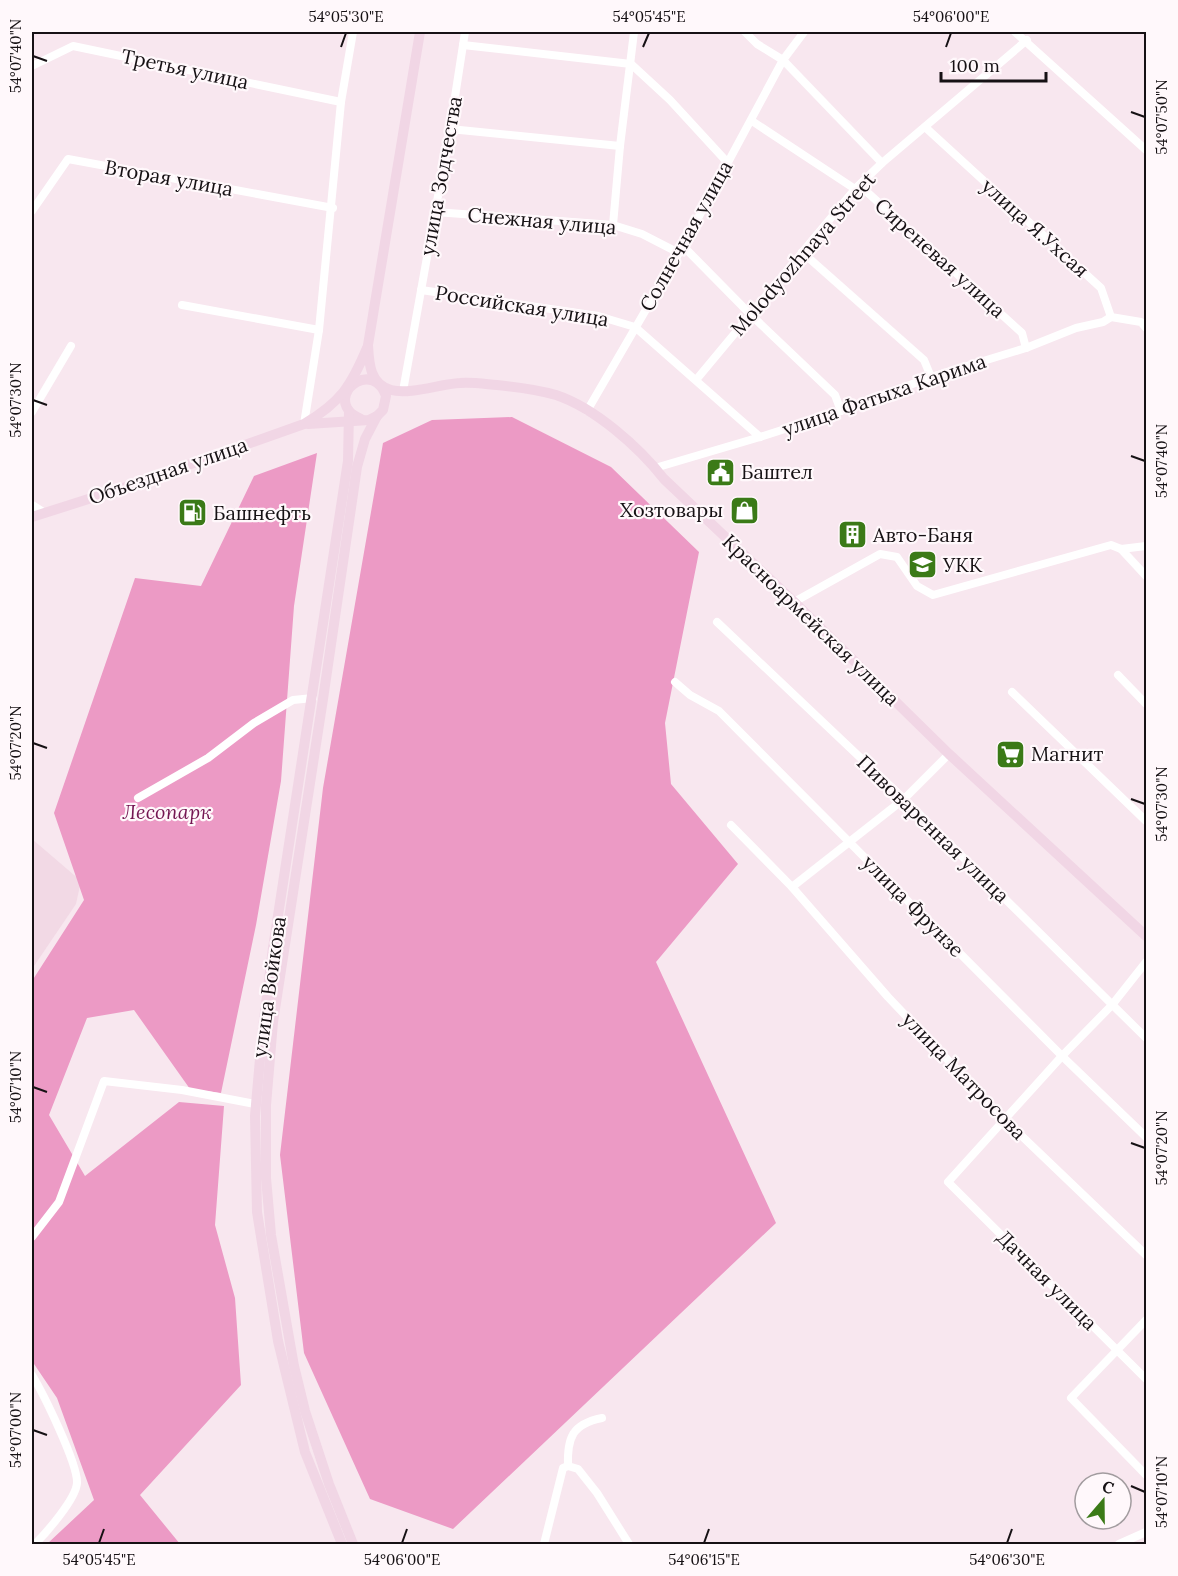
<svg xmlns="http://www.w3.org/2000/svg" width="1178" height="1576" font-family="Lora,serif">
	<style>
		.built { fill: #f2d9e5 }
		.forest { fill: #ec9ac5 }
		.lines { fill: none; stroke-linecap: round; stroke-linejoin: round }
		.minor { stroke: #fff; stroke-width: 8 }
		.tertiary { stroke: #fff; stroke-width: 10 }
		.secondary { stroke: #f1d6e5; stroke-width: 10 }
		.ticks { fill: none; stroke: #161114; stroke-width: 2 }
		.labels { text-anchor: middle; stroke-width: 4.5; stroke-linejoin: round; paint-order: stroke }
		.street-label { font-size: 20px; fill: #161114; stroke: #fff8fb }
		.poi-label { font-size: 20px; fill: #161114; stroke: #fff8fb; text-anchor: start }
		.park-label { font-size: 20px; font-style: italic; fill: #741552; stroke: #fff8fb }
		.neatline { fill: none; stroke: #161114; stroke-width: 2 }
		.ticks-label { font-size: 15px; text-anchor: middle; fill: #161114 }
	</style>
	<rect width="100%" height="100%" fill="#f8e7ef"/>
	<path class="built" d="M 32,839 L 81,881 L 76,904 L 32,969 Z"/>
	<g class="forest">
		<path d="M 512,417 L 611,467 L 699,552 L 665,723 L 671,784 L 738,864 L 656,962 L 776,1223 L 453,1529 L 370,1499 L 304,1353 L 280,1155 L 323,788 L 383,443 L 432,420 Z"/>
		<path d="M 317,453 L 294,606 L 281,781 L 256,925 L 221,1093 L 190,1089 L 134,1010 L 87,1018 L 49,1115 L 85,1176 L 179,1102 L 224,1106 L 215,1225 L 235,1298 L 241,1385 L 140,1495 L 180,1544 L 47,1544 L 94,1500 L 57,1398 L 32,1361 L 32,981 L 84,900 L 54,813 L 135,578 L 201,586 L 254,476 Z"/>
	</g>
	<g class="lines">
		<g class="minor">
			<path d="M 804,32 L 783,60 L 882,163"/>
			<path d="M 1015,32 L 1146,150"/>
			<path d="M 463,45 L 631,64 L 670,100 L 727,162"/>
			<path d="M 32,66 L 73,46 L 341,102"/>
			<path d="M 752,121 L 855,189 L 867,192 L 1022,333 L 1026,348"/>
			<path d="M 925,127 L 1101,288 L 1111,317 L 1141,322 L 1146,328"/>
			<path d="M 450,129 L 620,146"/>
			<path d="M 32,211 L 68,159 L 333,208"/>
			<path d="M 435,212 L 613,225 L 642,234 L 679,253"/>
			<path d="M 613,225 L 620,146 L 634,32"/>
			<path d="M 683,246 L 750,314 L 835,395 L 841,411"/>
			<path d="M 802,252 L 924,360 L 931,377"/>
			<path d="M 421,290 L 598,316 L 635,327 L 760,437"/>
			<path d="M 182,305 L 319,330"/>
			<path d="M 696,380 L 855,189 L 882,163 L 1027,40"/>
			<path d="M 403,391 L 450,129 L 465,32"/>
			<path d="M 587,411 L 683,246 L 783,60 L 757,44 L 745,32"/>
			<path d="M 32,412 L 71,346"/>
			<path d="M 304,424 L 319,330 L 341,102 L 353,32"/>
			<path d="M 655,468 L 760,437 L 841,411 L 931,377 L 1026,348 L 1076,328 L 1103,322 L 1111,317"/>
			<path d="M 1121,549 L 1146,576"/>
			<path d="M 794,602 L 880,554 L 897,557 L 917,586 L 933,595 L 1111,545 L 1121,549 L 1146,546"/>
			<path d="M 717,622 L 904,799 L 1146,1038"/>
			<path d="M 1118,675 L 1146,704"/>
			<path d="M 675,682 L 690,695 L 719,711 L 1062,1056 L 1146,1137"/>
			<path d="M 1012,692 L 1146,821"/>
			<path d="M 138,798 L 208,758 L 254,723 L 293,700 L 313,698"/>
			<path d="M 731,825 L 792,887 L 888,997 L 1004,1119 L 1146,1255"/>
			<path d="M 792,887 L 904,799 L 949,754"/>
			<path d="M 1146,962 L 1112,1005 L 1062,1056 L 948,1182 L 1146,1379"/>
			<path d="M 32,1237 L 59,1202 L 104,1081 L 182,1090 L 255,1104"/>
			<path d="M 1146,1320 L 1071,1398 L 1146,1475"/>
			<path d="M 32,1375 C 43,1393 78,1464 77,1483 C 76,1499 46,1533 35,1544"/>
			<path d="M 568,1466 C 567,1438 572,1424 602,1418"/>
			<path d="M 544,1544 L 563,1468 L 568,1466 L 578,1469 L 597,1493 L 629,1544"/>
			<path d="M 1119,1544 L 1146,1532"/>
		</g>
		<path class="tertiary" d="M 32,506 L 43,513"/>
		<g class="secondary">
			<path d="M 420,32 L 368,345 C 369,364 370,384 391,390 C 410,395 440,384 460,383 C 472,382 485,384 497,385 C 517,387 536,389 556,395 C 595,408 639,447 664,479 L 794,602 L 949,754 L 1146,936"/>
			<path d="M 308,424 L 369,420 L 377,416 L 383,410 L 386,396 C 374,361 332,389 349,411 C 351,414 357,417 361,419"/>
			<path d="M 32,517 L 126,487 L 304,424 C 341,402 351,386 367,348"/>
			<path d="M 342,1544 L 305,1452 L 278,1341 L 257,1212 L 255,1116 L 262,1036 L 273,948 L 348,461 L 349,411"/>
			<path d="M 353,1544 L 329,1484 L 305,1411 L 294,1366 L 271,1235 L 266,1178 L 266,1105 L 273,1022 L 323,699 L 357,467 L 365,439 L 377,416"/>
		</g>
	</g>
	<path class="ticks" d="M 341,47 L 346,33M 643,47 L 649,33M 946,47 L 951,33M 33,56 L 47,61M 1131,112 L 1145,117M 33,400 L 47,405M 1131,456 L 1145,461M 33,743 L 47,748M 1131,799 L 1145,804M 33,1087 L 47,1092M 1131,1143 L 1145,1148M 33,1430 L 47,1435M 1131,1486 L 1145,1492M 99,1543 L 104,1529M 402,1543 L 407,1529M 704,1543 L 709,1529M 1007,1543 L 1012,1529"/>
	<defs>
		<symbol id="civic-square" viewBox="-11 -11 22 22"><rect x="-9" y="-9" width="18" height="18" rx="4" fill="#3b7a17" stroke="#fff8fb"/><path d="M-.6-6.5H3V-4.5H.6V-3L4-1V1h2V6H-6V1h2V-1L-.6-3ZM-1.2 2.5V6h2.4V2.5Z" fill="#fff"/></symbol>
		<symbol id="shop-square" viewBox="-11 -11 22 22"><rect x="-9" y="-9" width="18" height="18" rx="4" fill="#3b7a17" stroke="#fff8fb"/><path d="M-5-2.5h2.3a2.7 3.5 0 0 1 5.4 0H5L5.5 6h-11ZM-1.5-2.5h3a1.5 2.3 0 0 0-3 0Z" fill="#fff"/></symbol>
		<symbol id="fuel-square" viewBox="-11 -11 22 22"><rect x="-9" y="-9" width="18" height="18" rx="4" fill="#3b7a17" stroke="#fff8fb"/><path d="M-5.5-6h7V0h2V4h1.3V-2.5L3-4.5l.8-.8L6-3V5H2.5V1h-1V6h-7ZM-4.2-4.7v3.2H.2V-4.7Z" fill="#fff"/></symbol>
		<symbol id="building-square" viewBox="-11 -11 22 22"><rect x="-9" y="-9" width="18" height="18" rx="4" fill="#3b7a17" stroke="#fff8fb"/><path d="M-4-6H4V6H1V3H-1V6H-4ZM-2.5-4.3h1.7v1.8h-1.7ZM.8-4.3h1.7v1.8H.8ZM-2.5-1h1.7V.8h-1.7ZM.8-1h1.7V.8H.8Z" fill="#fff"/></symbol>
		<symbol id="university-square" viewBox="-11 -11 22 22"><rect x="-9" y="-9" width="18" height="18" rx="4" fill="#3b7a17" stroke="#fff8fb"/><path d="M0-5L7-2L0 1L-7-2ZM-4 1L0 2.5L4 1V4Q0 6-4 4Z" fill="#fff"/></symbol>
		<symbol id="supermarket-square" viewBox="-11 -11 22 22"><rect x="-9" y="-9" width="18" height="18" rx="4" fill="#3b7a17" stroke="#fff8fb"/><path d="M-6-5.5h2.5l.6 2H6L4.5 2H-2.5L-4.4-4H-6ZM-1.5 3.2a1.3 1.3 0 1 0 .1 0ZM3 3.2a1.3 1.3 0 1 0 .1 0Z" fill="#fff"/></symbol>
	</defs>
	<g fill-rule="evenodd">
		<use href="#civic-square" x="704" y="456" width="33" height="33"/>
		<use href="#shop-square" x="728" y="494" width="33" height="33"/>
		<use href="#fuel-square" x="176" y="496" width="33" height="33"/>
		<use href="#building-square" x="836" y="518" width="33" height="33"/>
		<use href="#university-square" x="906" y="548" width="33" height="33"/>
		<use href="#supermarket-square" x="994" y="738" width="33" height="33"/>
	</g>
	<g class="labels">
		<g class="street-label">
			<text transform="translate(185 69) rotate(12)" y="7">Третья улица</text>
			<text transform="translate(441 176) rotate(-80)" y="7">улица Зодчества</text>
			<text transform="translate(169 178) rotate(10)" y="7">Вторая улица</text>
			<text transform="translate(542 221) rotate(5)" y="7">Снежная улица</text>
			<text transform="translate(1035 228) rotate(42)" y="7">улица Я.Ухсая</text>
			<text transform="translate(686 236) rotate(-61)" y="7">Солнечная улица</text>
			<text transform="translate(803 254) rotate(-49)" y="7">Molodyozhnaya Street</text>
			<text transform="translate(940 258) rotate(42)" y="7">Сиреневая улица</text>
			<text transform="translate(522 306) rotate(9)" y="7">Российская улица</text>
			<text transform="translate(884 395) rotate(-19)" y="7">улица Фатыха Карима</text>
			<text transform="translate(168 471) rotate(-19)" y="7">Объездная улица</text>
			<text transform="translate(811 620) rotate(44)" y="7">Красноармейская улица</text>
			<text transform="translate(933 829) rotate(44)" y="7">Пивоваренная улица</text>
			<text transform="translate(913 906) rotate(45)" y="7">улица Фрунзе</text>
			<text transform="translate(269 987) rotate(-82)" y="7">улица Войкова</text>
			<text transform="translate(964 1076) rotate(46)" y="7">улица Матросова</text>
			<text transform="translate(1047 1280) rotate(45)" y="7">Дачная улица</text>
		</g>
		<g class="poi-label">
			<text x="741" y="479">Баштел</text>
			<text x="723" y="517" text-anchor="end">Хозтовары</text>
			<text x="213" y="520">Башнефть</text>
			<text x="873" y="542">Авто-Баня</text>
			<text x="943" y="572">УКК</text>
			<text x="1031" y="761">Магнит</text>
		</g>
		<g class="park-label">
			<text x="167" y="819">Лесопарк</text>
		</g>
	</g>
	<rect width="1178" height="1576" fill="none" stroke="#fff8fb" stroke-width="66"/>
	<g transform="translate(1103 1501) rotate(20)"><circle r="28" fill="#fff8fb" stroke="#a29c9f" stroke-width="1.5"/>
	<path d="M0-4.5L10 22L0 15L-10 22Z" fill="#3b7a17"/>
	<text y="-9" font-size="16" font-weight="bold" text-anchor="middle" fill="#161114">С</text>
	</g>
	<path d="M941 72v9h105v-9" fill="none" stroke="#161114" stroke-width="3"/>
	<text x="950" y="72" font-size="18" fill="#161114" stroke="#fff8fb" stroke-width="4.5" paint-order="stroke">100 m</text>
	<rect x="33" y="33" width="1112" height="1510" class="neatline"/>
	<g class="ticks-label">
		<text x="346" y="22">54°05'30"E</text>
		<text x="649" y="22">54°05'45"E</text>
		<text x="951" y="22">54°06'00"E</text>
		<text transform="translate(16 56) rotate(-90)" y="5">54°07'40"N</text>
		<text transform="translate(1162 117) rotate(-90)" y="5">54°07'50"N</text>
		<text transform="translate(16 400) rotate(-90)" y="5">54°07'30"N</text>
		<text transform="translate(1162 461) rotate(-90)" y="5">54°07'40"N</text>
		<text transform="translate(16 743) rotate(-90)" y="5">54°07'20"N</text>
		<text transform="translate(1162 804) rotate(-90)" y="5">54°07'30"N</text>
		<text transform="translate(16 1087) rotate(-90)" y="5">54°07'10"N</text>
		<text transform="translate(1162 1148) rotate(-90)" y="5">54°07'20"N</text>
		<text transform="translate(16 1430) rotate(-90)" y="5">54°07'00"N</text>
		<text transform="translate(1162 1492) rotate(-90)" y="5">54°07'10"N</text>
		<text x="99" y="1565">54°05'45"E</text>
		<text x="402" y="1565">54°06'00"E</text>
		<text x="704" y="1565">54°06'15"E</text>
		<text x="1007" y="1565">54°06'30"E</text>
	</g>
</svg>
